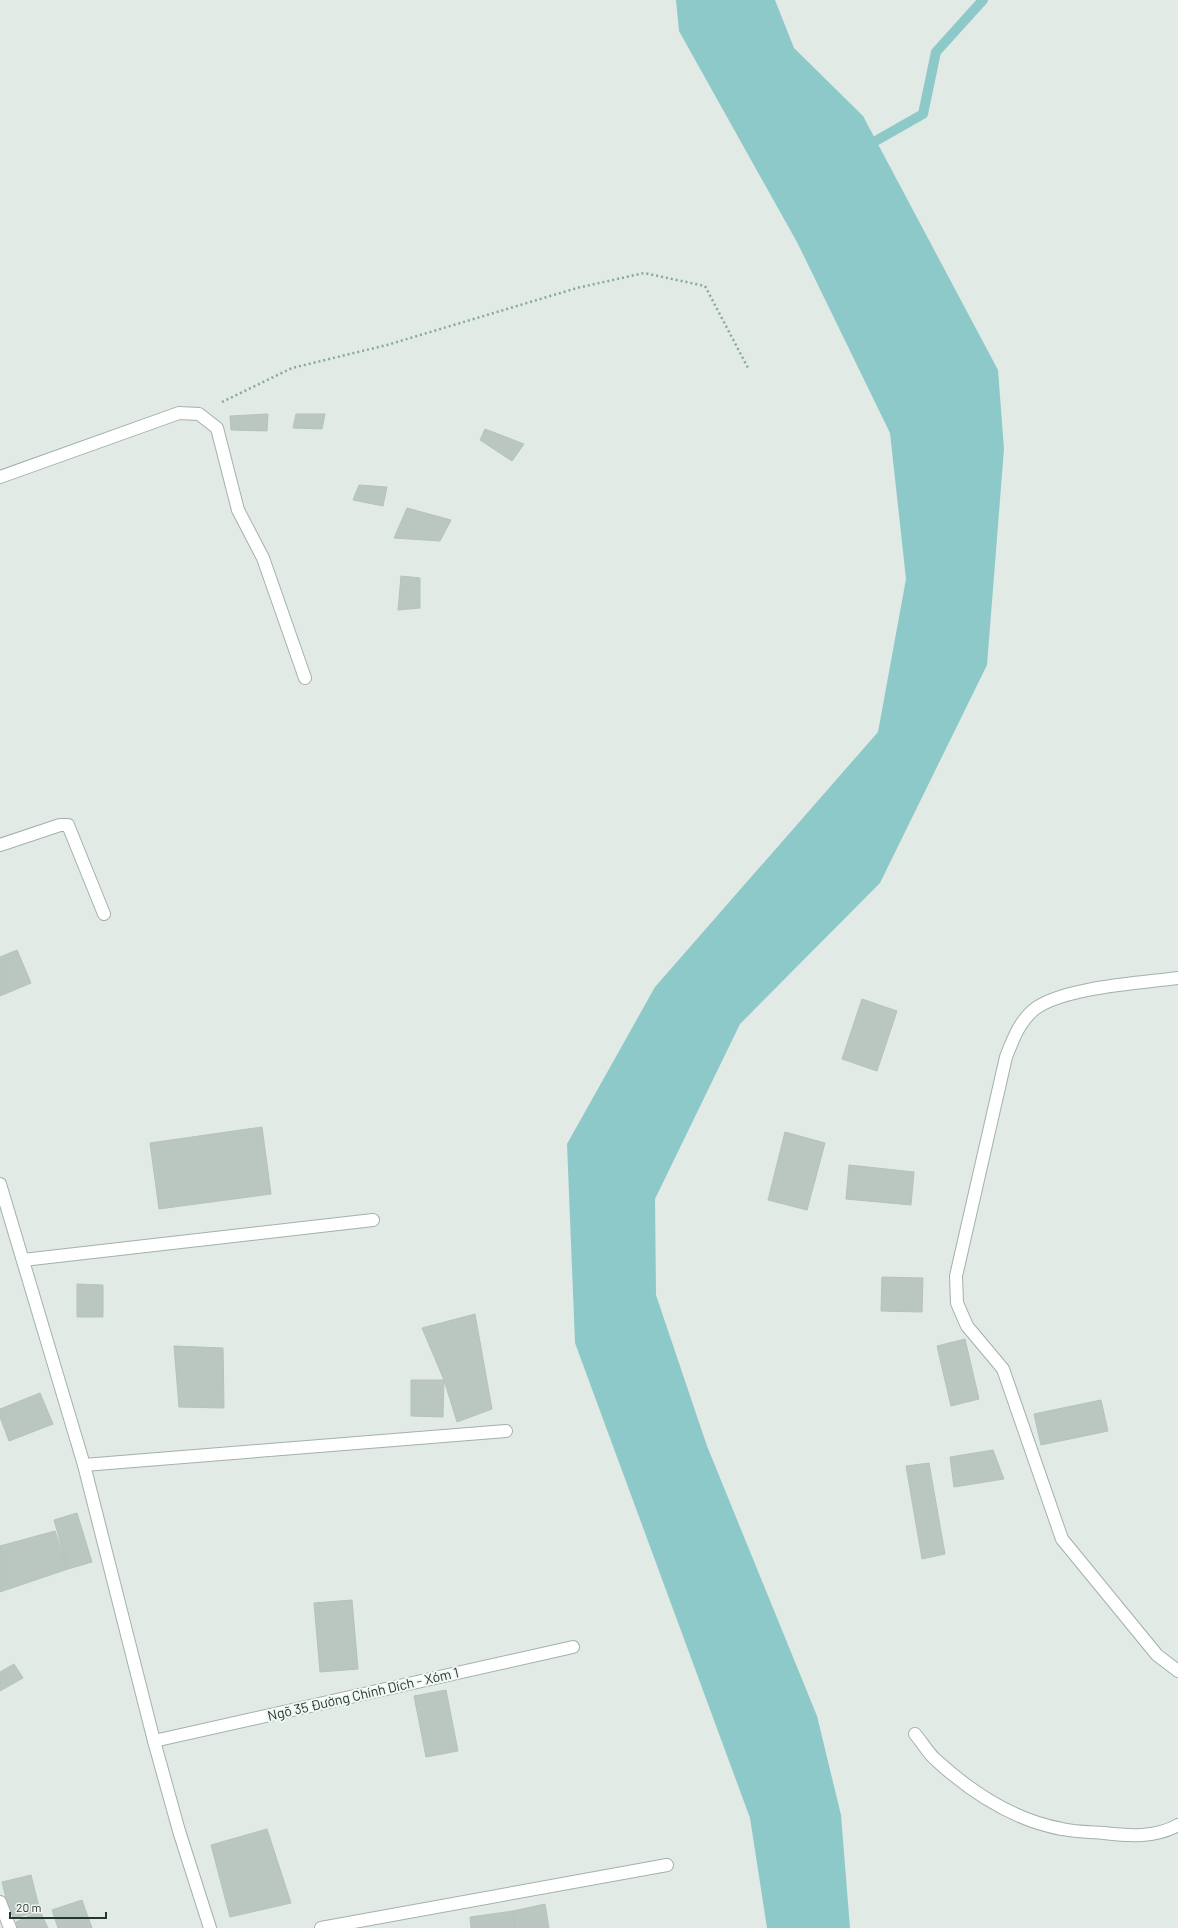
<svg xmlns="http://www.w3.org/2000/svg" width="1178" height="1928" font-family="Barlow,sans-serif">
	<style>
		.water { fill: #8ec9ca }
		.lines { fill: none; stroke-linecap: round; stroke-linejoin: round }
		.stream { stroke: #8ec9ca; stroke-width: 10 }
		.building { fill: #bac7c0; stroke: #b4c3bb }
		.minor-casing { stroke: #a4b1ab; stroke-width: 14 }
		.path { stroke: #85aa99; stroke-width: 2.5; stroke-dasharray: 2 3; stroke-linecap: butt }
		.minor { stroke: #fff; stroke-width: 12 }
		.labels { text-anchor: middle; stroke-width: 4; stroke-linejoin: round; paint-order: stroke }
		.street-label { font-size: 14px; fill: #233930; stroke: #f1f7f3 }
	</style>
	<rect width="100%" height="100%" fill="#e1eae5"/>
	<path class="water" d="M 676,0 L 775,0 L 794,48 L 863,116 L 998,370 L 1004,449 L 987,665 L 880,883 L 740,1024 L 655,1199 L 656,1295 L 707,1446 L 817,1716 L 841,1815 L 850,1928 L 767,1928 L 750,1818 L 575,1343 L 567,1144 L 655,987 L 878,732 L 906,579 L 890,433 L 798,244 L 679,31 Z"/>
	<g class="lines">
		<path class="stream" d="M 865,147 L 923,114 L 936,52 L 983,0"/>
	</g>
	<g class="building">
		<path d="M 268,414 L 267,431 L 231,430 L 230,416 Z"/>
		<path d="M 296,414 L 325,414 L 322,429 L 293,428 Z"/>
		<path d="M 485,429 L 524,444 L 512,461 L 480,440 Z"/>
		<path d="M 359,485 L 387,487 L 383,506 L 353,500 Z"/>
		<path d="M 407,508 L 451,520 L 440,541 L 394,538 Z"/>
		<path d="M 401,576 L 420,578 L 420,608 L 398,610 Z"/>
		<path d="M 17,950 L 31,983 L 0,996 L 0,957 Z"/>
		<path d="M 862,999 L 897,1011 L 877,1071 L 842,1059 Z"/>
		<path d="M 262,1127 L 271,1194 L 159,1209 L 150,1143 Z"/>
		<path d="M 785,1132 L 825,1143 L 807,1210 L 768,1200 Z"/>
		<path d="M 849,1165 L 914,1172 L 911,1205 L 846,1199 Z"/>
		<path d="M 882,1277 L 923,1278 L 922,1312 L 881,1311 Z"/>
		<path d="M 77,1284 L 103,1285 L 103,1317 L 77,1317 Z"/>
		<path d="M 475,1314 L 492,1409 L 457,1422 L 444,1380 L 422,1328 Z"/>
		<path d="M 965,1339 L 979,1399 L 951,1406 L 937,1346 Z"/>
		<path d="M 174,1346 L 223,1348 L 224,1408 L 179,1407 Z"/>
		<path d="M 411,1380 L 444,1380 L 443,1417 L 411,1416 Z"/>
		<path d="M 40,1393 L 53,1424 L 9,1441 L 0,1417 L 0,1409 Z"/>
		<path d="M 1101,1400 L 1108,1431 L 1041,1445 L 1034,1414 Z"/>
		<path d="M 993,1450 L 1004,1479 L 954,1487 L 950,1457 Z"/>
		<path d="M 929,1463 L 945,1554 L 922,1559 L 906,1466 Z"/>
		<path d="M 77,1513 L 92,1562 L 68,1569 L 54,1520 Z"/>
		<path d="M 55,1531 L 68,1569 L 0,1592 L 0,1546 Z"/>
		<path d="M 352,1600 L 358,1669 L 320,1672 L 314,1603 Z"/>
		<path d="M 14,1664 L 23,1678 L 0,1691 L 0,1672 Z"/>
		<path d="M 446,1690 L 458,1751 L 426,1757 L 414,1696 Z"/>
		<path d="M 267,1829 L 291,1903 L 230,1917 L 211,1845 Z"/>
		<path d="M 31,1875 L 40,1911 L 11,1919 L 2,1882 Z"/>
		<path d="M 82,1900 L 92,1928 L 58,1928 L 52,1910 Z"/>
		<path d="M 545,1904 L 549,1928 L 515,1928 L 513,1911 Z"/>
		<path d="M 40,1911 L 48,1928 L 18,1928 L 16,1922 Z"/>
		<path d="M 513,1911 L 515,1928 L 471,1928 L 470,1917 Z"/>
	</g>
	<g class="lines">
		<defs>
			<g id="minor">
				<path d="M 0,477 L 179,413 L 199,414 L 217,428 L 238,510 L 263,558 L 305,678"/>
				<path d="M 0,845 L 60,825 L 68,825 L 104,914"/>
				<path d="M 1178,978 C 1140,983 1066,987 1036,1008 C 1020,1020 1013,1039 1006,1057 L 956,1276 L 957,1303 L 967,1326 L 1003,1369 L 1062,1539 L 1157,1655 L 1178,1671"/>
				<path d="M 0,1184 L 84,1465 L 154,1741 L 179,1831 L 210,1928"/>
				<path d="M 23,1260 L 373,1220"/>
				<path d="M 84,1465 L 506,1431"/>
				<path d="M 915,1734 C 922,1742 928,1753 936,1760 C 972,1793 1013,1820 1062,1829 C 1076,1832 1090,1832 1104,1833 C 1129,1836 1155,1838 1178,1825"/>
				<path d="M 154,1741 L 573,1647"/>
				<path d="M 0,1902 L 10,1928"/>
				<path d="M 321,1928 L 667,1865"/>
			</g>
		</defs>
		<use href="#minor" class="minor-casing"/>
		<path class="path" d="M 222,402 L 292,368 L 387,345 L 577,288 L 644,273 L 705,286 L 748,368"/>
		<use href="#minor" class="minor"/>
	</g>
	<g class="labels">
		<g class="street-label">
			<text transform="translate(363 1694) rotate(-13)" y="5">Ngõ 35 Đường Chính Dích - Xóm 1</text>
		</g>
	</g>
	<path d="M10 1912v6h96v-6" fill="none" stroke="#233930" stroke-width="2"/>
	<text x="16" y="1912" font-size="12" fill="#233930" stroke="#f1f7f3" stroke-width="3" paint-order="stroke">20 m</text>
</svg>
